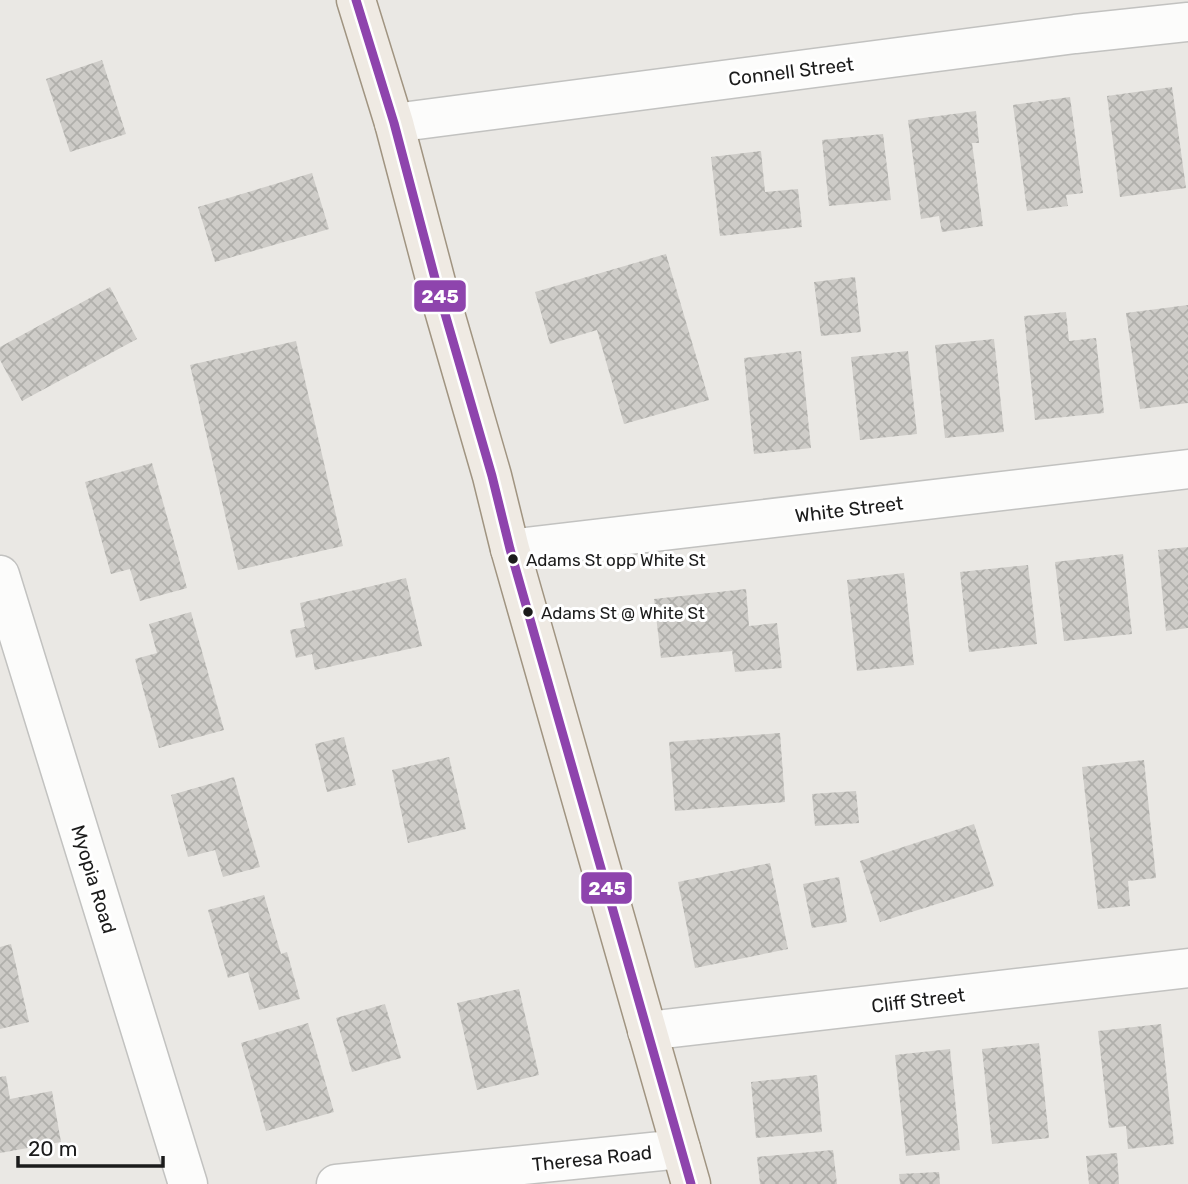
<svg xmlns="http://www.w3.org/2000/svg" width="1188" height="1184" font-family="Rubik,sans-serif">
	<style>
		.building { fill: url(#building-cross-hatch) }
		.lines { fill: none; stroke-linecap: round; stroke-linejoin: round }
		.minor-casing { stroke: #c2c2c0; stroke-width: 41 }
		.primary-casing { stroke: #a09481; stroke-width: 41 }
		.minor { stroke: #fcfcfb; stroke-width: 38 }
		.primary { stroke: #efeae3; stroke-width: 38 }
		.bus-1-casing { stroke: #fff; stroke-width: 14 }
		.bus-1 { stroke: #8e44ad; stroke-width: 9 }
		.bus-dot { fill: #1b1b1b; stroke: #fff; stroke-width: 2.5 }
		.labels { text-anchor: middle; stroke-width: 6; stroke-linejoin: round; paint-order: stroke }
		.bus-label { font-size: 17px; fill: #1b1b1b; stroke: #fff; text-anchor: start }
		.street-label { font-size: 19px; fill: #1b1b1b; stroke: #fff }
		.line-badge { stroke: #fff; stroke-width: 2.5 }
		.badge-label { font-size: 19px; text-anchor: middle; font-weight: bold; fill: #fff }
	</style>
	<defs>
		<pattern id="building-cross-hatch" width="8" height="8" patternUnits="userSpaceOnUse" patternTransform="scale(1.75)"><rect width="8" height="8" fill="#ceccc8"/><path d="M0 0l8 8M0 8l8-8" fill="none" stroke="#b0afab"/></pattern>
	</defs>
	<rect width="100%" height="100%" fill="#eae8e4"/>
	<g class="building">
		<path d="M 102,60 L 126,134 L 70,152 L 46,79 Z"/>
		<path d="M 1172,87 L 1186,188 L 1120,197 L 1107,96 Z"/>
		<path d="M 1070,97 L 1083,193 L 1066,195 L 1068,206 L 1027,211 L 1013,105 Z"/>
		<path d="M 976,111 L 979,143 L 972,143 L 983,226 L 942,232 L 939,216 L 921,219 L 908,120 Z"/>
		<path d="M 883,134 L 891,200 L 829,206 L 822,140 Z"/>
		<path d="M 761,151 L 765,192 L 798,189 L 802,227 L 720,236 L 711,157 Z"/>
		<path d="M 312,173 L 329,229 L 215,262 L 198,207 Z"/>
		<path d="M 666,254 L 709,400 L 624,424 L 597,330 L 550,344 L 535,292 Z"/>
		<path d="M 855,277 L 861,332 L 821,336 L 814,282 Z"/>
		<path d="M 110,287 L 137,339 L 22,401 L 0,360 L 0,347 Z"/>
		<path d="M 1188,305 L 1188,403 L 1140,409 L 1126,313 Z"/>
		<path d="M 1066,312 L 1069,341 L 1096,338 L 1104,413 L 1035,420 L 1024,316 Z"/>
		<path d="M 994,339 L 1004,432 L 945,438 L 935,345 Z"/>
		<path d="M 296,341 L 343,546 L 238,570 L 190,365 Z"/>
		<path d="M 801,351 L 811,448 L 754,454 L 744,358 Z"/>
		<path d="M 908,351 L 917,434 L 860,440 L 851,357 Z"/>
		<path d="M 152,463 L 187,588 L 140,601 L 130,569 L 111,574 L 85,482 Z"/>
		<path d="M 1188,547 L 1188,628 L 1166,631 L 1158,550 Z"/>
		<path d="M 1123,554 L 1132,634 L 1064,641 L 1055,562 Z"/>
		<path d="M 1028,565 L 1037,644 L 969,652 L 960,572 Z"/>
		<path d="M 904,573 L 914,665 L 857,671 L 847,580 Z"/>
		<path d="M 406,578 L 422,646 L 315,670 L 312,654 L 296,658 L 290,630 L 305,627 L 300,603 Z"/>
		<path d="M 746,589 L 749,626 L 777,623 L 782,668 L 735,672 L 732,651 L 661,658 L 654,599 Z"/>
		<path d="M 191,612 L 224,730 L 159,748 L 135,659 L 157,653 L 149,624 Z"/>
		<path d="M 780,733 L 785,802 L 675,811 L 669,742 Z"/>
		<path d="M 344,737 L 356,785 L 327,792 L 315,744 Z"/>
		<path d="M 449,757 L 466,829 L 408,843 L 392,770 Z"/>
		<path d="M 1144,760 L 1156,878 L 1128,881 L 1130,906 L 1098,909 L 1082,767 Z"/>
		<path d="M 234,777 L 260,867 L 223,877 L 215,850 L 188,857 L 171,795 Z"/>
		<path d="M 856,791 L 859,823 L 815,826 L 812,794 Z"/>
		<path d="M 974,824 L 994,886 L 880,922 L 860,861 Z"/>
		<path d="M 770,863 L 788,949 L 695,968 L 678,882 Z"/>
		<path d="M 839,877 L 847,922 L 812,928 L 803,884 Z"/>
		<path d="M 264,895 L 281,954 L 287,952 L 300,999 L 259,1010 L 248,972 L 228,978 L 208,910 Z"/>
		<path d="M 11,944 L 29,1022 L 0,1029 L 0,947 Z"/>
		<path d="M 519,989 L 539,1075 L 477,1090 L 457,1003 Z"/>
		<path d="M 385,1004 L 401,1058 L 352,1072 L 336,1018 Z"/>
		<path d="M 308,1023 L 334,1112 L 266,1131 L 241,1043 Z"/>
		<path d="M 1161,1024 L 1174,1144 L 1128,1149 L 1126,1126 L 1109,1128 L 1098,1031 Z"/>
		<path d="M 1039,1043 L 1049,1138 L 992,1144 L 982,1049 Z"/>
		<path d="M 950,1049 L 960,1150 L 906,1156 L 895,1055 Z"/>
		<path d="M 817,1075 L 822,1132 L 756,1138 L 751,1082 Z"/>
		<path d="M 6,1076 L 10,1099 L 52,1091 L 61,1142 L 0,1153 L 0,1077 Z"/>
		<path d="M 833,1150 L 837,1184 L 760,1184 L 757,1157 Z"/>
		<path d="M 1117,1153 L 1119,1184 L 1089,1184 L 1086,1156 Z"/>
		<path d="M 939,1172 L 940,1184 L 900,1184 L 899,1174 Z"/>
	</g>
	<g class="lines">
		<defs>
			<g id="minor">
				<path d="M 394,123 L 1075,34 L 1188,22"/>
				<path d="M 510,549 L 1188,469"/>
				<path d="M 0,575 L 188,1184"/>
				<path d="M 647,1031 L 1188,968"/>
				<path d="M 336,1184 L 681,1149"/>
			</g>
			<path id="primary" d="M 356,0 L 394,123 L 437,286 L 492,476 L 510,549 L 691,1184"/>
		</defs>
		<use href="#minor" class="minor-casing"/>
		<use href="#primary" class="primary-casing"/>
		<use href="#minor" class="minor"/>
		<use href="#primary" class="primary"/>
		<defs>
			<path id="bus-1" d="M 356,0 L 394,123 L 437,286 L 492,476 L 510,549 L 691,1184"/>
		</defs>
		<use href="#bus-1" class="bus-1-casing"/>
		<use href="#bus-1" class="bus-1"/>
	</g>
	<g class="bus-dot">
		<circle cx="513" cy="559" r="6"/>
		<circle cx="528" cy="612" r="6"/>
	</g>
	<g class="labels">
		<g class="bus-label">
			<text x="526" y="566">Adams St opp White St</text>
			<text x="541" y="619">Adams St @ White St</text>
		</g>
		<g class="street-label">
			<text transform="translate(791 71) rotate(-7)" y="7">Connell Street</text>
			<text transform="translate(849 509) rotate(-7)" y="7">White Street</text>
			<text transform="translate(94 879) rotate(73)" y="7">Myopia Road</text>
			<text transform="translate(918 1000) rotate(-7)" y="7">Cliff Street</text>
			<text transform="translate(592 1158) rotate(-6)" y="7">Theresa Road</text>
		</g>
	</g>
	<g class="line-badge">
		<rect x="413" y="279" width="54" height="34" rx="7" fill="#8e44ad"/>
		<rect x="580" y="871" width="53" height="34" rx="7" fill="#8e44ad"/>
	</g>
	<g class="badge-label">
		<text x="440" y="303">245</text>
		<text x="607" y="895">245</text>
	</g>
	<path d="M18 1156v10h145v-10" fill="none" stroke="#1b1b1b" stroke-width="3.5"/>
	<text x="28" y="1156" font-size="21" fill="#1b1b1b" stroke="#ffffff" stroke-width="5" paint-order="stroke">20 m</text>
</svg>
